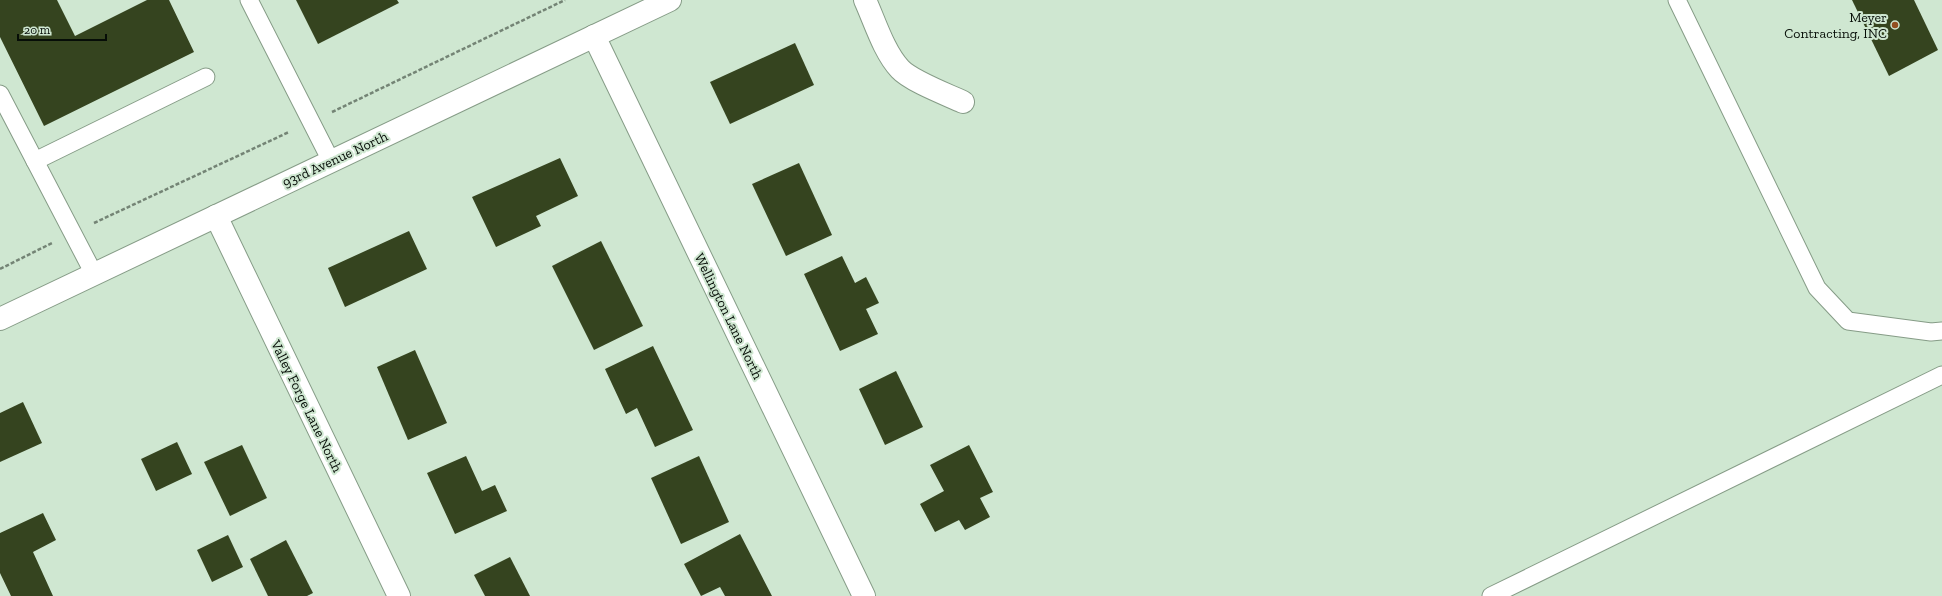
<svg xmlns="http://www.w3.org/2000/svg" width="1942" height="596" font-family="'Zilla Slab',serif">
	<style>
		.building { fill: #35441f }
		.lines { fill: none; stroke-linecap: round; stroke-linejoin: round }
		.service-casing { stroke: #869c87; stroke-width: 19 }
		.minor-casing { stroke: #869c87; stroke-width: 24 }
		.tertiary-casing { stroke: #869c87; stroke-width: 24 }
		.path { stroke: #748475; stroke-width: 2.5; stroke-dasharray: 4 2; stroke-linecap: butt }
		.service { stroke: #fff; stroke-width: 17 }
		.minor { stroke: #fff; stroke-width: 22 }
		.tertiary { stroke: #fff; stroke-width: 22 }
		.poi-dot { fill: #934f21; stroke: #cfe7d1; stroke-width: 1.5 }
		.labels { text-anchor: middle; stroke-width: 4; stroke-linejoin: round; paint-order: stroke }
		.poi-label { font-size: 14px; fill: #060d07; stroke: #cfe7d1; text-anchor: end }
		.street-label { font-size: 14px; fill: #060d07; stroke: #cfe7d1 }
	</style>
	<rect width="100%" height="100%" fill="#cfe7d1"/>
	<g class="building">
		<path d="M 0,0 L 57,0 L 75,36 L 147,0 L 169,0 L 194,52 L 44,126 L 0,37 Z"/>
		<path d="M 296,0 L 397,0 L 399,3 L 318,44 Z"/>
		<path d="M 1852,0 L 1914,0 L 1938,50 L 1889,76 Z"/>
		<path d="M 795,43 L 814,85 L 730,124 L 710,82 Z"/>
		<path d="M 560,158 L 578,196 L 536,216 L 541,226 L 496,247 L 472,197 Z"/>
		<path d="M 799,163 L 832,235 L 786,256 L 752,184 Z"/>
		<path d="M 409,231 L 427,269 L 345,307 L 328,268 Z"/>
		<path d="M 601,241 L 643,326 L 594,350 L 552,266 Z"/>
		<path d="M 842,256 L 855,283 L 866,277 L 879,303 L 866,309 L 878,334 L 840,351 L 804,274 Z"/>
		<path d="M 653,346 L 693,430 L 655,447 L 637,408 L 626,414 L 605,369 Z"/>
		<path d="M 415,350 L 447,423 L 408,440 L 377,367 Z"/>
		<path d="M 896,371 L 923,427 L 885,445 L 859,389 Z"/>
		<path d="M 23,402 L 42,443 L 0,462 L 0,413 Z"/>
		<path d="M 177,442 L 192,474 L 156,491 L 141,459 Z"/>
		<path d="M 242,445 L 267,498 L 230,516 L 204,462 Z"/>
		<path d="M 969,445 L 993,492 L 980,498 L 990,517 L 965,530 L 959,520 L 935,532 L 920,504 L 944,491 L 930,465 Z"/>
		<path d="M 466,456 L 482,491 L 495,485 L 507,511 L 455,534 L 427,473 Z"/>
		<path d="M 699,456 L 729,522 L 681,544 L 651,478 Z"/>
		<path d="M 43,513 L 56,540 L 33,552 L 53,596 L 11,596 L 0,573 L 0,533 Z"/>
		<path d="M 740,534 L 772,596 L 725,596 L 720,587 L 701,596 L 684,564 Z"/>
		<path d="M 228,535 L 243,567 L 212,582 L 197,550 Z"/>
		<path d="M 286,540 L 313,593 L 307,596 L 268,596 L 250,559 Z"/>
		<path d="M 510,557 L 530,596 L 485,596 L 474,575 Z"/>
	</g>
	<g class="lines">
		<defs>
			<g id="service">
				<path d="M 249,0 L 331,161"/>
				<path d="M 1677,0 L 1817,288 L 1848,321 L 1931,332 L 1942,331"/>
				<path d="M 0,94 L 94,274"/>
				<path d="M 35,161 L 206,77"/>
				<path d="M 1491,596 L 1942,375"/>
			</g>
			<g id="minor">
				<path d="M 865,0 C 875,22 884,52 900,69 C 911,81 948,95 963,102"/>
				<path d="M 594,36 L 864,596"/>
				<path d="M 216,216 L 399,596"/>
			</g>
			<path id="tertiary" d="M 0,319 L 670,0"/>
		</defs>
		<use href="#service" class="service-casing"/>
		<use href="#minor" class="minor-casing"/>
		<use href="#tertiary" class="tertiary-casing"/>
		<g class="path">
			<path d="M 332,112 L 565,0"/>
			<path d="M 94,223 L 289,132"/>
			<path d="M 0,269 L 52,243"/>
		</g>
		<use href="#service" class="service"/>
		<use href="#minor" class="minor"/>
		<use href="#tertiary" class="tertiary"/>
	</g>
	<circle class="poi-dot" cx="1895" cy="25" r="4"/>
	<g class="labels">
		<g class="poi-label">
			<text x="1887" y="22">Meyer<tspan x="1887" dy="16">Contracting, INC</tspan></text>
		</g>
		<g class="street-label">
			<text transform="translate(335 159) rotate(-25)" y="5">93rd Avenue North</text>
			<text transform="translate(729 316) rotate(64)" y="5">Wellington Lane North</text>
			<text transform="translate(307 406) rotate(64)" y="5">Valley Forge Lane North</text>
		</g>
	</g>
	<path d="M18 34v6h88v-6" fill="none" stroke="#060d07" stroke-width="2"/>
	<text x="24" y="34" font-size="12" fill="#060d07" stroke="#cfe7d1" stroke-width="3" paint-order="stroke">20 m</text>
</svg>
